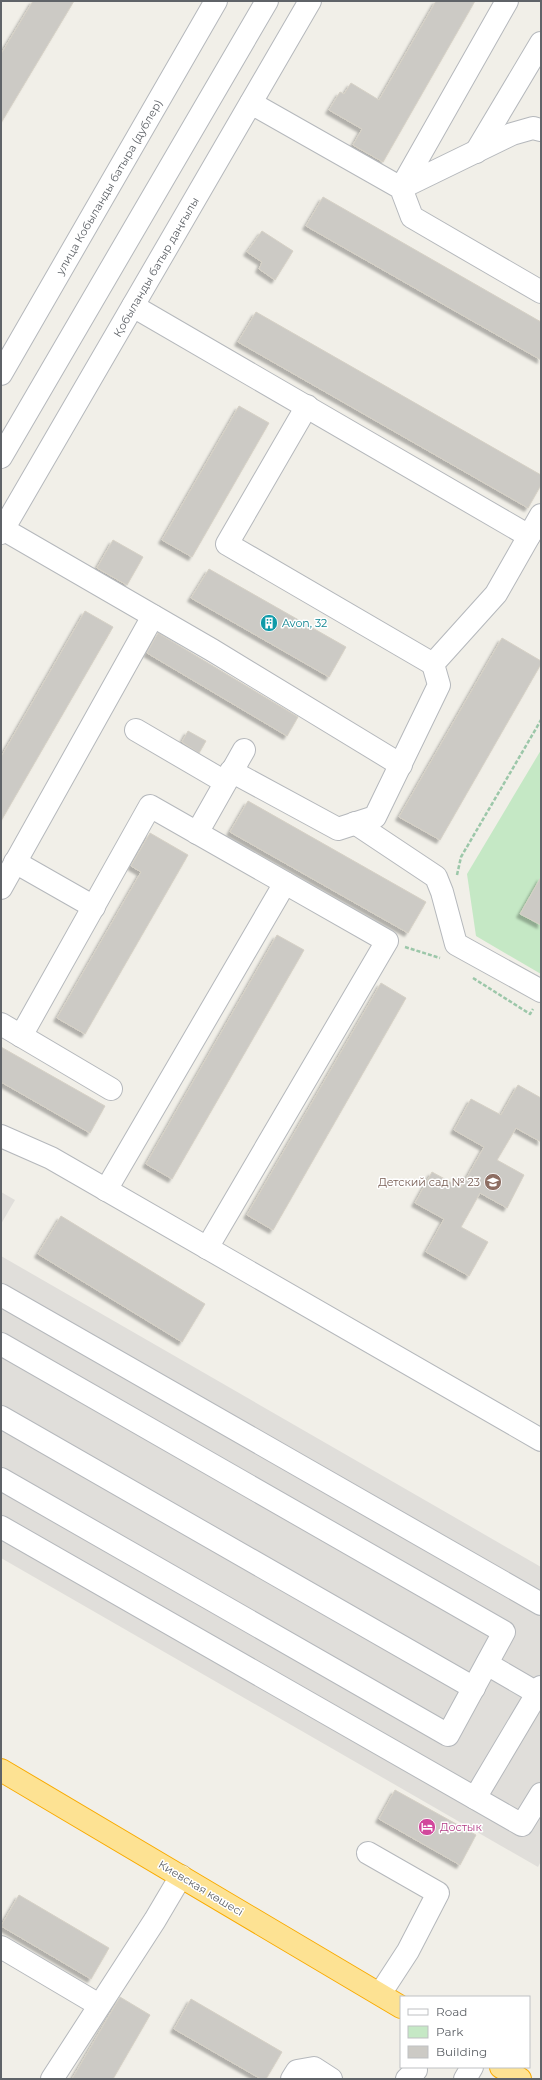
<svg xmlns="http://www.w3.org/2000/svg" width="542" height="2080" font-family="Montserrat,sans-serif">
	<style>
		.industrial { fill: #e0deda }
		.green { fill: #c5e8c5 }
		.building { fill: #cccac5; stroke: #d6d1c6; filter: url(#shadow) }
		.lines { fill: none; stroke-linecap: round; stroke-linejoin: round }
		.minor-casing { stroke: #b5b8bc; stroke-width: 24 }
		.highway-casing { stroke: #f9ab00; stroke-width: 24 }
		.path { stroke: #9cc7a9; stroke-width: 2.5; stroke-dasharray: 4 2; stroke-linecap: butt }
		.minor { stroke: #fff; stroke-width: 22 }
		.highway { stroke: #fde293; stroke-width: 22 }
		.labels { text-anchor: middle; stroke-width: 3; stroke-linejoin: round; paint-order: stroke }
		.street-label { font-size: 11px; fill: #5f6368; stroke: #fff }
		.culture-label { font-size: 11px; fill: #0d838f; stroke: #fff; text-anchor: start }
		.education-label { font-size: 11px; fill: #785e54; stroke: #fff; text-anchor: end }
		.hotel-label { font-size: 11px; fill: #b23c85; stroke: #fff; text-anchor: start }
	</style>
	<defs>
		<filter id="shadow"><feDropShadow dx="-3.5" dy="3.5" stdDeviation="1" flood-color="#0004"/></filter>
	</defs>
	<rect width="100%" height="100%" fill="#f1efe8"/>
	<g class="industrial">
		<path d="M 1,1192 L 15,1200 L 1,1224 Z"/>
		<path d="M 1,1256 L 541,1567 L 541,1861 L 538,1867 L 1,1558 Z"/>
	</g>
	<path class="green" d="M 541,750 L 541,974 L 476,936 L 467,874 Z"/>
	<g class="building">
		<path d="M 33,1 L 74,1 L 1,123 L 1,54 Z"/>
		<path d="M 436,1 L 475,1 L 383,162 L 353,145 L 362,129 L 329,110 L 340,92 L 344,94 L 351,83 L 379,100 Z"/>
		<path d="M 323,197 L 541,322 L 541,360 L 306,226 Z"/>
		<path d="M 262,231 L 293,251 L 275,280 L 259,269 L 262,262 L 247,252 Z"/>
		<path d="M 256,312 L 541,475 L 541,485 L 528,508 L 238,342 Z"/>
		<path d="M 239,406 L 269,423 L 192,557 L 162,540 Z"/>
		<path d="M 113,540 L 143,557 L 127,585 L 97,568 Z"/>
		<path d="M 209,569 L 346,647 L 329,677 L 191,598 Z"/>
		<path d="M 85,611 L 113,627 L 1,821 L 1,757 Z"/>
		<path d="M 158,633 L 298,717 L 287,736 L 147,653 Z"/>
		<path d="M 502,638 L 541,661 L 541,664 L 440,840 L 399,817 Z"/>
		<path d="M 188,731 L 206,741 L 199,753 L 182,742 Z"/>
		<path d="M 248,801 L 426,902 L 408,933 L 230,832 Z"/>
		<path d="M 150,833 L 188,855 L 85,1034 L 57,1018 L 141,872 L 131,866 Z"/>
		<path d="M 541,877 L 541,925 L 520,914 Z"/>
		<path d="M 277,935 L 304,950 L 172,1179 L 146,1164 Z"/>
		<path d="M 381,983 L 406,998 L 273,1230 L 247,1215 Z"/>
		<path d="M 1,1047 L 105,1106 L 90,1133 L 1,1082 Z"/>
		<path d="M 518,1085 L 541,1098 L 541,1142 L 516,1128 L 497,1160 L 524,1175 L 507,1208 L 480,1193 L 461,1227 L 488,1242 L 469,1276 L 426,1252 L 444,1219 L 415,1203 L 432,1172 L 461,1188 L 484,1147 L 454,1130 L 471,1099 L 501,1115 Z"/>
		<path d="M 61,1216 L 205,1304 L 182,1342 L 38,1254 Z"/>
		<path d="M 395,1790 L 476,1835 L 460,1865 L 379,1819 Z"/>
		<path d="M 19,1895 L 109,1948 L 91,1979 L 1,1926 Z"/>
		<path d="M 120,1997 L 150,2015 L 113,2079 L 72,2079 Z"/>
		<path d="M 191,1999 L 282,2052 L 266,2079 L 261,2079 L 174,2029 Z"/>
	</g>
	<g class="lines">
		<defs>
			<g id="minor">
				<path d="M 507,1 L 401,188 L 512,134 L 533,128 L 541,130"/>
				<path d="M 251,103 L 401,188 L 412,217 L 541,292"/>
				<path d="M 476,152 L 541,43"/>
				<path d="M 133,306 L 529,536"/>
				<path d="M 1,374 L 216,1"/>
				<path d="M 307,406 L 227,544 L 433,664"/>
				<path d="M 1,457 L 267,1"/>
				<path d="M 3,529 L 212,650 L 401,765"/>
				<path d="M 1,533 L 310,1"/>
				<path d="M 136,730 L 225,782"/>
				<path d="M 231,771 L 338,829 L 375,817 L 439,685 L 433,664 L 496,594 L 541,515"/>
				<path d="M 355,823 L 436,877 L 442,892 L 456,944 L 541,991"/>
				<path d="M 197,833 L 244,750"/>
				<path d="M 15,862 L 94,907"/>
				<path d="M 1,888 L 153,616"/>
				<path d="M 1,1024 L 111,1089"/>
				<path d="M 21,1036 L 150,806 L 387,941 L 207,1248"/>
				<path d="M 1,1136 L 51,1158 L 541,1440"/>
				<path d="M 106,1190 L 285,883"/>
				<path d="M 1,1295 L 541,1604"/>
				<path d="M 1,1344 L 504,1632 L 448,1735 L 1,1479"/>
				<path d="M 1,1417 L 474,1688"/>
				<path d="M 1,1527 L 522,1825 L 541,1794"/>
				<path d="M 487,1664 L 537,1693"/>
				<path d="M 475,1798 L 541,1687"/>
				<path d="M 368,1853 L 438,1893 L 408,1951 L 380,1994"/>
				<path d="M 1,1947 L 99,2005"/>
				<path d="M 52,2079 L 155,1920 L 181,1876"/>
				<path d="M 292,2079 L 297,2071 L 314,2068 L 331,2079"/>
				<path d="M 407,2079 L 416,2070"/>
				<path d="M 465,2079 L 472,2067"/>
			</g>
			<g id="highway">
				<path d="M 1,1770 L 401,2007"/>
				<path d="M 501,2067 L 520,2079"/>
			</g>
		</defs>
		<use href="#minor" class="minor-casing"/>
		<use href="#highway" class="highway-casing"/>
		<g class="path">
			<path d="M 457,875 L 461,857 L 541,720"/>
			<path d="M 405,947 L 440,958"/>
			<path d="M 473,978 L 530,1014 L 533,1009"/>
		</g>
		<use href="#minor" class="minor"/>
		<use href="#highway" class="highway"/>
	</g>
	<defs>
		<symbol id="building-disc" viewBox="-11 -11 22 22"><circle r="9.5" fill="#0f9aa8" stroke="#fff"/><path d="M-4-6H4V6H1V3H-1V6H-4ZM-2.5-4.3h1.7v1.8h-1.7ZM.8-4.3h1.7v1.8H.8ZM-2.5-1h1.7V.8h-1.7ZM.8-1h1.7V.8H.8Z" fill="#fff"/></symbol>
		<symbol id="school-disc" viewBox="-11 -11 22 22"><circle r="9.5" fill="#8d6e63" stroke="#fff"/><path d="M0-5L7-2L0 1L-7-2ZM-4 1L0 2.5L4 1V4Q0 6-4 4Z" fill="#fff"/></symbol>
		<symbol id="hotel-disc" viewBox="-11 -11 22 22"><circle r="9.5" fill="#d1479c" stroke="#fff"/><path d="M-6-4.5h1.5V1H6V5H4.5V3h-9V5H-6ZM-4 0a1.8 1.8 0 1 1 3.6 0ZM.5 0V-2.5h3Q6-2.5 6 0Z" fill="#fff"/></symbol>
	</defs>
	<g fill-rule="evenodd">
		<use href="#building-disc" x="259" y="613" width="20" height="20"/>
		<use href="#school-disc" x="483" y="1172" width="20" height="20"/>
		<use href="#hotel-disc" x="417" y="1817" width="20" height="20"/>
	</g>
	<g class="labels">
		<g class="street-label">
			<text transform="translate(109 187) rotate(-60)" y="4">улица Кобыланды батыра (дублер)</text>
			<text transform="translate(156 267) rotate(-60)" y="4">Қобыланды батыр даңғылы</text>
			<text transform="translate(201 1888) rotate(31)" y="4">Киевская көшесі</text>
		</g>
		<g class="culture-label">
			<text x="282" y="627">Avon, 32</text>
		</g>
		<g class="education-label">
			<text x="480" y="1186">Детский сад № 23</text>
		</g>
		<g class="hotel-label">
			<text x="440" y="1831">Достык</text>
		</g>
	</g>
	<rect width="542" height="2080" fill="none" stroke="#5f6368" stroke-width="4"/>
	<rect x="400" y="1996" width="130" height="72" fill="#ffffff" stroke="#bfc1c3"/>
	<rect x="408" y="2009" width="20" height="6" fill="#ffffff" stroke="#bfc1c3"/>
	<text x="436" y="2016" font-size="12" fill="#5f6368">Road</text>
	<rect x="408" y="2026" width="20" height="12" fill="#c5e8c5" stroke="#bfc1c3"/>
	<text x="436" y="2036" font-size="12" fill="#5f6368">Park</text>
	<rect x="408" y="2046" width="20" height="12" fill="#cccac5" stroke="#bfc1c3"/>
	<text x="436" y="2056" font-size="12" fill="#5f6368">Building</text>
</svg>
